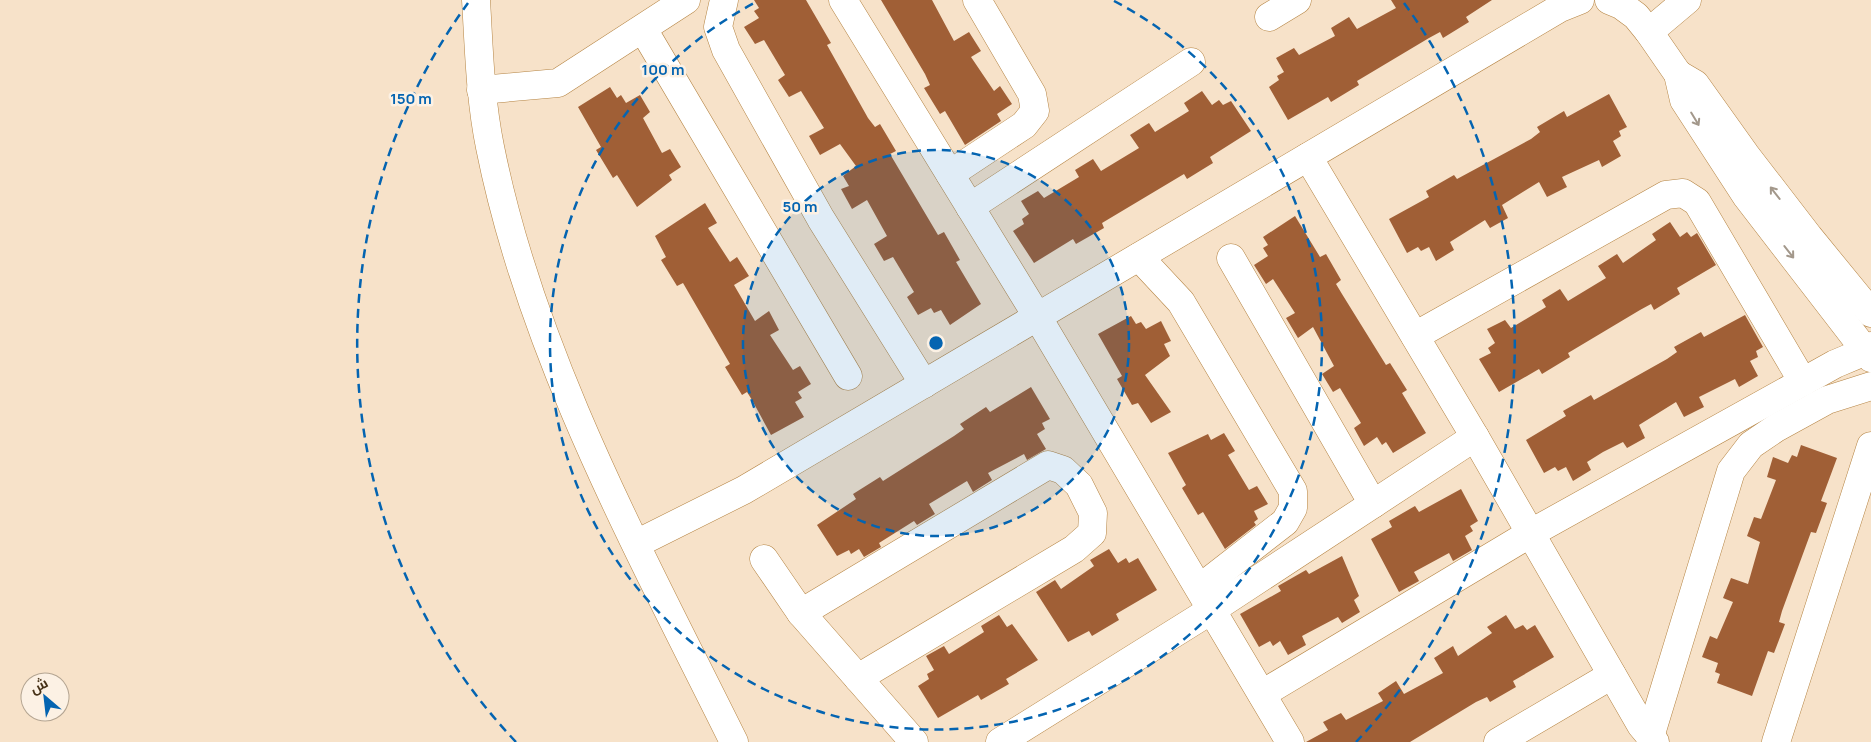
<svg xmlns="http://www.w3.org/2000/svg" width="1871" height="742" font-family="Manrope,Cairo,sans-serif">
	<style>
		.building { fill: #a05f36 }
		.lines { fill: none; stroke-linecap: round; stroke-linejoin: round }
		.minor-casing { stroke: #b58443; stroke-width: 29 }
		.minor { stroke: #fff; stroke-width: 28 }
		.oneway { stroke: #a3988b }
		.ring { fill: none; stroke: #0464b1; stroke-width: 2.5; stroke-dasharray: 9 6 }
		.centre { fill: #0464b1; stroke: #fcf1e4; stroke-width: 2.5 }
		.ring-label { font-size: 15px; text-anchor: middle; font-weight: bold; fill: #0464b1; stroke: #fcf1e4; stroke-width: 5; stroke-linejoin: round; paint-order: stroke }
	</style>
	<rect width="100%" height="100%" fill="#f7e2c9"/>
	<g class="building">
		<path d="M 754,0 L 806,0 L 831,43 L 827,45 L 868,118 L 875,127 L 880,124 L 896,151 L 890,154 L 938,235 L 944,232 L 960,260 L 956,262 L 981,304 L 950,325 L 941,310 L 934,313 L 931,308 L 918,315 L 907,297 L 914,292 L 893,257 L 884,261 L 874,244 L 887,236 L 867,200 L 852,209 L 841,189 L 849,186 L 843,176 L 856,166 L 840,144 L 820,155 L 809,136 L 824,128 L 801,91 L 789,97 L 778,80 L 785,75 L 764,40 L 755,44 L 744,27 L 759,18 L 754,11 L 759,8 Z"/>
		<path d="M 881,0 L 932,0 L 954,41 L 969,32 L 981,51 L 971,57 L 994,91 L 1000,86 L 1012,104 L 997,114 L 1001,121 L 965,145 L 945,111 L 940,114 L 924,88 L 930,85 L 925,74 Z"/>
		<path d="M 1391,0 L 1492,0 L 1466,17 L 1469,22 L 1443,38 L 1440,32 L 1429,38 L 1357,81 L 1359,85 L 1331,102 L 1328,97 L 1288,120 L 1269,87 L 1279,80 L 1277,76 L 1284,72 L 1276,58 L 1294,48 L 1299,55 L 1335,36 L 1331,28 L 1349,17 L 1357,29 L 1396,8 Z"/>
		<path d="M 610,87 L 617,98 L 621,95 L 626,103 L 640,95 L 650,112 L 643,118 L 662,153 L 670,149 L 681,167 L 669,175 L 672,180 L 637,207 L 617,175 L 613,178 L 596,150 L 601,147 L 578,107 Z"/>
		<path d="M 1202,91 L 1212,105 L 1219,100 L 1223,105 L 1231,101 L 1251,131 L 1210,157 L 1213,163 L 1187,179 L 1184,174 L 1102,223 L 1104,228 L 1076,244 L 1073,239 L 1034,263 L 1013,231 L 1024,224 L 1022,219 L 1029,214 L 1021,201 L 1038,191 L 1044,198 L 1079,177 L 1075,170 L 1093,159 L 1101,171 L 1139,148 L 1130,135 L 1149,123 L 1155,132 L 1189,111 L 1184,103 Z"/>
		<path d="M 1609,94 L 1627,127 L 1619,131 L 1621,136 L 1613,141 L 1621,156 L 1602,167 L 1599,160 L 1562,177 L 1567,187 L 1547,197 L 1539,182 L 1502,205 L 1508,218 L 1490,228 L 1485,220 L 1450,242 L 1454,250 L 1436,261 L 1429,247 L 1421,251 L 1418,247 L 1407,253 L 1389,219 L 1429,197 L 1426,191 L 1454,175 L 1457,179 L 1531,139 L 1540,132 L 1537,127 L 1564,111 L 1567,117 Z"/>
		<path d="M 705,203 L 717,223 L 708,228 L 730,262 L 737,257 L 749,276 L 734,285 L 755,321 L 769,311 L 779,330 L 770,335 L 793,370 L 800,366 L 811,384 L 798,392 L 802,398 L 795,402 L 804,417 L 771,435 L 752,400 L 747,392 L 742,395 L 725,367 L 730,364 L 683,283 L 677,286 L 661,260 L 666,257 L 655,236 Z"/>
		<path d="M 1295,216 L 1320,257 L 1326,254 L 1341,280 L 1336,284 L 1342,294 L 1386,365 L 1390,363 L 1407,390 L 1402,393 L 1426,433 L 1393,453 L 1386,442 L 1382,445 L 1377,437 L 1364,446 L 1354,428 L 1361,423 L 1340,388 L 1333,392 L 1322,374 L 1334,366 L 1313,327 L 1298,338 L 1286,318 L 1295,313 L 1273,279 L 1266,284 L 1254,265 L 1268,256 L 1263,248 L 1268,245 L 1263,237 Z"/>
		<path d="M 1670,222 L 1680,237 L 1687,232 L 1691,237 L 1697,233 L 1716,265 L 1677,288 L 1680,294 L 1654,310 L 1651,304 L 1640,310 L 1568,353 L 1570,357 L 1542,374 L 1539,369 L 1499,392 L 1479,359 L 1491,353 L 1488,348 L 1495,343 L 1487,329 L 1505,320 L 1511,328 L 1546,307 L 1542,300 L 1560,289 L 1568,301 L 1606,278 L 1598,266 L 1617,254 L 1623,263 L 1656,240 L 1652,234 Z"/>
		<path d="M 1745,315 L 1763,347 L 1756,351 L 1758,357 L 1750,361 L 1758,376 L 1739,387 L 1735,379 L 1699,397 L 1704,407 L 1684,417 L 1676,402 L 1639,425 L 1645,438 L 1627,448 L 1623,442 L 1603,452 L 1587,462 L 1591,470 L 1573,481 L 1566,467 L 1558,471 L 1555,467 L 1544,473 L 1526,440 L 1566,416 L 1563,411 L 1591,395 L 1594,400 L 1667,359 L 1677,352 L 1674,347 L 1701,332 L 1704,337 Z"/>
		<path d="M 1131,316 L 1136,324 L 1141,322 L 1146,329 L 1161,321 L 1171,341 L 1164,344 L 1170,356 L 1145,375 L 1171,412 L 1151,423 L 1138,403 L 1132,405 L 1117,379 L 1122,376 L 1098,334 Z"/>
		<path d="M 1031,387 L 1050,419 L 1042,423 L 1045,429 L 1037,434 L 1046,449 L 1027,460 L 1024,454 L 988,473 L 992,480 L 973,492 L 967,481 L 929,504 L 935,514 L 917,525 L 914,521 L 879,543 L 881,547 L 864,557 L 859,549 L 851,554 L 849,550 L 837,556 L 817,525 L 856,499 L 853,494 L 880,477 L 883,481 L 954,436 L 964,429 L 960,424 L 986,407 L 990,412 Z"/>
		<path d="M 1224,433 L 1235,451 L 1228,455 L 1249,490 L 1257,486 L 1268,504 L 1254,511 L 1258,519 L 1254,522 L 1256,525 L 1225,549 L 1203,512 L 1198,515 L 1182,488 L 1186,485 L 1168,453 L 1208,434 L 1211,440 Z"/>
		<path d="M 1801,445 L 1837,458 L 1821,501 L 1827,503 L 1816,533 L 1811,532 L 1782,611 L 1779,622 L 1785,624 L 1774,653 L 1768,651 L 1752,696 L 1717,683 L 1720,674 L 1715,672 L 1718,663 L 1702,657 L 1710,636 L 1717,639 L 1733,602 L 1723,598 L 1731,578 L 1748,584 L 1760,542 L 1747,536 L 1754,517 L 1761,519 L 1776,480 L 1767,477 L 1773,457 L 1788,463 L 1792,455 L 1797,457 Z"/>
		<path d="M 1461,489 L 1478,521 L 1470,526 L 1473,531 L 1465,536 L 1472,550 L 1453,561 L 1449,553 L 1414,572 L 1419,581 L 1399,592 L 1371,539 L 1392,527 L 1389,521 L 1415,506 L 1419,512 Z"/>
		<path d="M 1109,549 L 1118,563 L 1126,558 L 1129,563 L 1138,558 L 1157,590 L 1116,614 L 1119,620 L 1092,636 L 1089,631 L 1068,642 L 1036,592 L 1055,580 L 1061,589 L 1094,566 L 1090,560 Z"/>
		<path d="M 1342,556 L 1359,596 L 1354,600 L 1360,612 L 1342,623 L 1338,617 L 1302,636 L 1306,645 L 1288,655 L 1280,641 L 1273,646 L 1270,641 L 1259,647 L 1240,614 L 1281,591 L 1278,586 L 1306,570 L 1309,574 Z"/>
		<path d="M 999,615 L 1007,627 L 1012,624 L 1038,660 L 1006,679 L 1009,684 L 981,700 L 978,695 L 938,718 L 918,686 L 929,679 L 927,674 L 934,670 L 926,656 L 944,646 L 949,654 L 984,632 L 981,626 Z"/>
		<path d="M 1506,615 L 1515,629 L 1523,625 L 1527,630 L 1535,625 L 1554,657 L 1513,681 L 1516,687 L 1490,702 L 1487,697 L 1476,702 L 1410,742 L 1306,742 L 1328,730 L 1323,722 L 1341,713 L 1346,720 L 1383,701 L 1378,693 L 1396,681 L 1404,694 L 1443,673 L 1434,658 L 1453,646 L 1458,656 L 1492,633 L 1487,627 Z"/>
	</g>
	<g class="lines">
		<defs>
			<g id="minor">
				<path d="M 476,0 C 479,49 480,98 490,147 C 532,357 640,552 734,742"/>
				<path d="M 724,0 L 718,27 L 726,50 L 821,219 L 924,384"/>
				<path d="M 843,0 L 1037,316 L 1290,742"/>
				<path d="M 1609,0 L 1621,5 L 1636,16 L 1649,32 L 1678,74 L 1684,100 L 1747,197 L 1871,358"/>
				<path d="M 1269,17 L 1297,0"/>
				<path d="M 643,29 L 848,376"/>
				<path d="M 1649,32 L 1687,0"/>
				<path d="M 1678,74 L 1695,84 L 1745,154 L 1809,237 L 1871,313"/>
				<path d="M 481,90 L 558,83 L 686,0"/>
				<path d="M 1308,157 L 1475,437 L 1641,725 L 1655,742"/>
				<path d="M 950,174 L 1024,125 L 1035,111 L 1032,94 L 977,0"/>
				<path d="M 970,207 L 1191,62"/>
				<path d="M 1139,257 L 1181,302 L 1293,491 L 1293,508 L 1285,522 L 1200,588"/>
				<path d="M 1231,258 L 1373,504"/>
				<path d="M 1415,336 L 1666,195 L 1683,193 L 1697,202 L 1803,382"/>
				<path d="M 636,544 L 744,490 L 1560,8 L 1580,0"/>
				<path d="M 764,559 L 801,613 L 914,742"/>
				<path d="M 801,613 L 1048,465 L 1063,470 L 1079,485 L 1093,513 L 1092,533 L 1074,549 L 858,678"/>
				<path d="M 1262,694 L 1531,533 L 1835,364 L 1866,351 L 1871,346"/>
				<path d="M 1650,737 L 1731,471 L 1751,445 L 1776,428 L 1827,400 L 1871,386"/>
				<path d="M 1000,742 L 1213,609 L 1475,437"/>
				<path d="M 1498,742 L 1612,675"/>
				<path d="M 1776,742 L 1871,446"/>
			</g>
		</defs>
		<use href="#minor" class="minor-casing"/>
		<use href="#minor" class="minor"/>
	</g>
	<defs><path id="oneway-shaft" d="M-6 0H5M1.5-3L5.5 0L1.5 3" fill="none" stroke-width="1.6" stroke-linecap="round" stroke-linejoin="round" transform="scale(1.25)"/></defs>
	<g class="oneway">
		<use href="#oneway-shaft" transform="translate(1695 119) rotate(59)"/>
		<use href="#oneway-shaft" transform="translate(1775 193) rotate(-128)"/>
		<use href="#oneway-shaft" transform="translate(1789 252) rotate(52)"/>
	</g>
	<circle cx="936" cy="343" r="193" fill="#0464b1" fill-opacity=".12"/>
	<g class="ring">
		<circle cx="936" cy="343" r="193"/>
		<path d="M1114 1A386 386 0 1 1 758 1"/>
		<path d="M516 742A579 579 0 0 1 468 3M1404 3A579 579 0 0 1 1356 742"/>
	</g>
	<circle cx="936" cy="343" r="8" class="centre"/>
	<g class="ring-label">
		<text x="663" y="75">100 m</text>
		<text x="411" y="104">150 m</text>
		<text x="800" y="212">50 m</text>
	</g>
	<g transform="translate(45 697) rotate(332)"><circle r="24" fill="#fcf1e4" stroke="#b4a592"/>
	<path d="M0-4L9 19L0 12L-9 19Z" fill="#0464b1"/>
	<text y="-8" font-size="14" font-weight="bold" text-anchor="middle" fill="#473217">ش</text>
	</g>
</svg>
